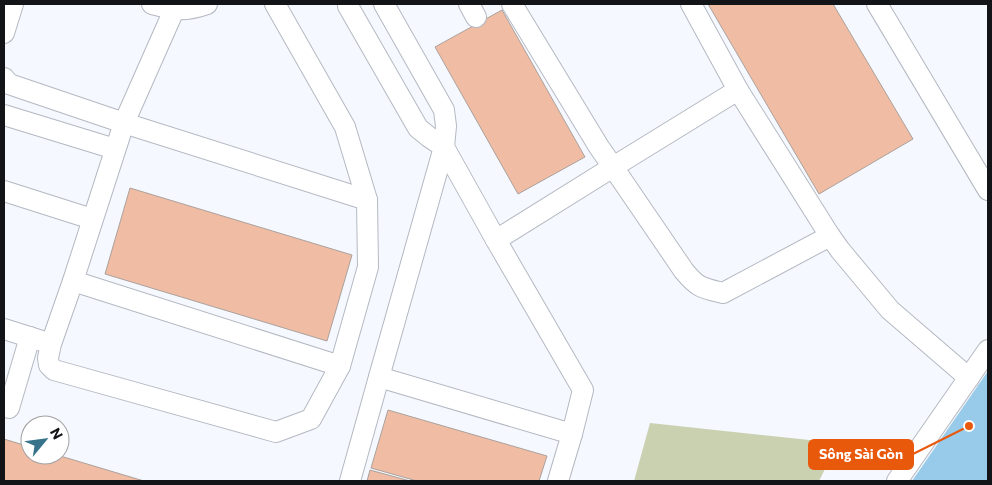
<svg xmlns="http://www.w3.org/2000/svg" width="992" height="485" font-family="Commissioner,sans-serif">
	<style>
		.green { fill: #c9d1b1 }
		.water { fill: #97cbe9 }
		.building { fill: #f0bca4; stroke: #aba19c }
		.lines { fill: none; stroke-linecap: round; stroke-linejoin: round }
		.minor-casing { stroke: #b4b9c2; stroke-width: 22 }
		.minor { stroke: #fff; stroke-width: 20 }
		.leader { fill: none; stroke: #e8590c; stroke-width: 2 }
		.callout-dot { fill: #e8590c; stroke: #fff; stroke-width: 2 }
		.callout { fill: #e8590c; stroke: #e8590c; stroke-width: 2 }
		.callout-label { font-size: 14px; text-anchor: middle; font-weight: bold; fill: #fff }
	</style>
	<rect width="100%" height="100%" fill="#f5f8fe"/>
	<path class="green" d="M 650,423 L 838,443 L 819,481 L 634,481 Z"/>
	<path class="water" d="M 988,371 L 988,481 L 912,481 Z"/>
	<g class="building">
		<path d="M 708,4 L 833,4 L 913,139 L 819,194 Z"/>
		<path d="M 502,10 L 585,157 L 518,194 L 435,47 Z"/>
		<path d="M 130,188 L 352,255 L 327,341 L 105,274 Z"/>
		<path d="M 388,410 L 547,456 L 539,481 L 417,481 L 371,468 Z"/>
		<path d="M 4,439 L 30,447 L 30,455 L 57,455 L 144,481 L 4,481 Z"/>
		<path d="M 370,470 L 410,481 L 367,481 Z"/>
	</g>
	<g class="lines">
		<defs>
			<g id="minor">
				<path d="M 152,4 C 175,10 184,12 207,4"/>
				<path d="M 348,4 L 348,6 L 418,128 L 429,137 L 444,147 L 496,240 L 583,390 L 572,434 L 558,481"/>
				<path d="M 469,4 L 476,17"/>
				<path d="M 512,4 L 599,147 L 613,167 L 738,90"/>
				<path d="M 691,4 L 738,90 L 830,236 L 840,250 L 890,310 L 969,378"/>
				<path d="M 877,4 L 988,190"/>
				<path d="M 174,10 L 124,123 L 73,281 L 51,344 L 48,358 L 49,365 L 54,370 L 276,432 L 311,419 L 340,366 L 368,267 L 367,200 L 345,127 L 275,4"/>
				<path d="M 4,33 L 13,4"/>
				<path d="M 4,78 L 9,84 L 124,123 L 367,200"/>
				<path d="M 4,115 L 115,149"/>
				<path d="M 4,191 L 92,219"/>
				<path d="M 496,240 L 613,167 L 684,271 C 698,288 702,288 723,293 L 830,236"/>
				<path d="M 73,281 L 340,366"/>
				<path d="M 4,329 L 42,341"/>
				<path d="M 379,377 L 572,434"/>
				<path d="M 9,408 L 30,337"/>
				<path d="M 350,481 L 379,377 L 444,147 L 446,126 L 444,110 L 384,4"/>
				<path d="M 897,481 L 988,350"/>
			</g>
		</defs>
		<use href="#minor" class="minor-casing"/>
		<use href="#minor" class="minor"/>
	</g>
	<path class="leader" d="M969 426L913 454"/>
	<circle class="callout-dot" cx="969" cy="426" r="5"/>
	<rect class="callout" x="809" y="440" width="104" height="29" rx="5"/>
	<g class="callout-label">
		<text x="861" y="459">Sông Sài Gòn</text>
	</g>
	<rect width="992" height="485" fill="none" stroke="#131418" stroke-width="10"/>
	<g transform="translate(45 440) rotate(61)"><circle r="24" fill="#ffffff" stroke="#a1a1a3"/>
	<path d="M0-4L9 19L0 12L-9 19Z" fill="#37748b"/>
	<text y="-8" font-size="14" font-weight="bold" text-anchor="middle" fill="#131418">N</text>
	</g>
</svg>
